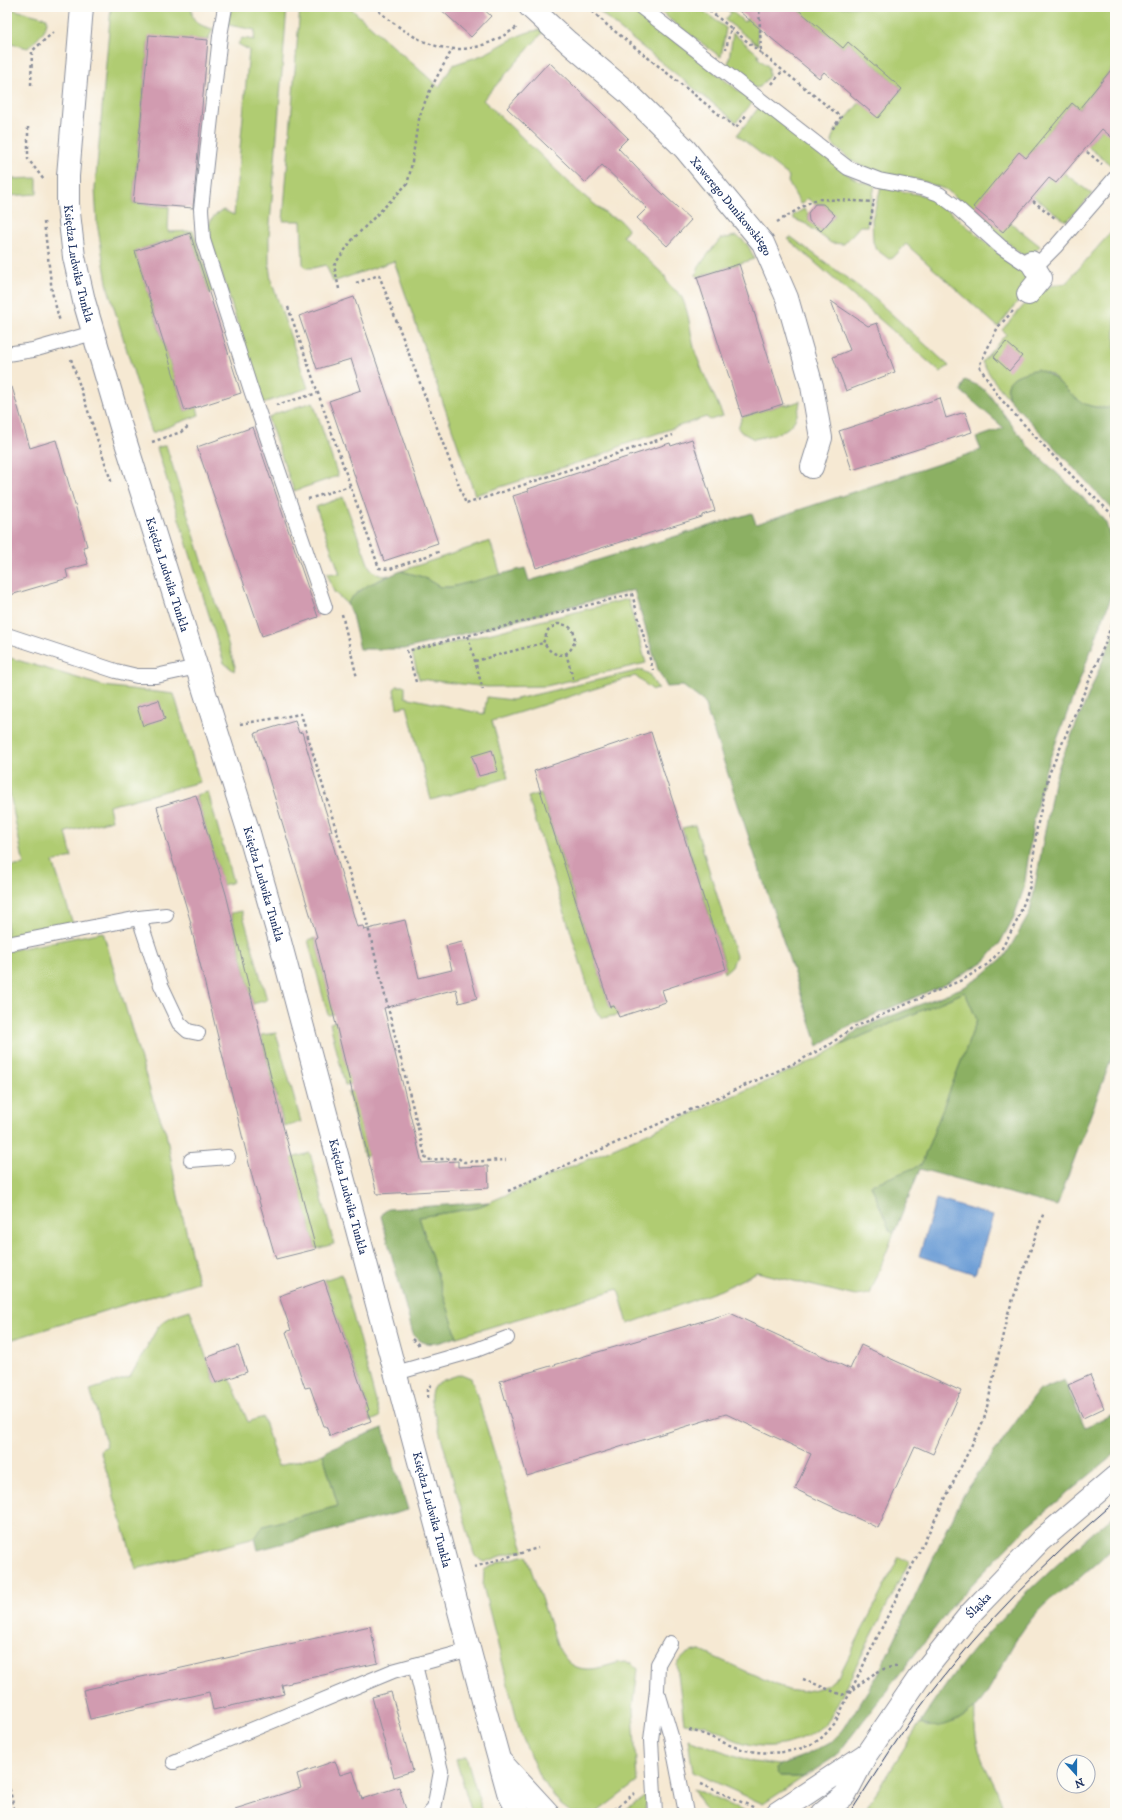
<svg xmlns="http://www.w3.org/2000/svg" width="1122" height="1820" font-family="'IM FELL DW Pica',serif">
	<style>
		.green { fill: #b0cc72; stroke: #667e68 }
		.forest { fill: #8cb064; stroke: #547061 }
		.water { fill: #6c9dd6; stroke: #44669a }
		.building { fill: #d19bb0 }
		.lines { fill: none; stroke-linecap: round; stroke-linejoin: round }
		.lane-casing { stroke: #888c98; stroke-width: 16 }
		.street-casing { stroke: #888c98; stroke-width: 24 }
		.secondary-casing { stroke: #888c98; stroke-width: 24 }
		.path { stroke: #888c98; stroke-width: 2.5; stroke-dasharray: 3 3; stroke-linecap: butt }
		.lane { stroke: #fff; stroke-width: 14 }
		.street { stroke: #fff; stroke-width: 22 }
		.secondary { stroke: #fff; stroke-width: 22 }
		.tram { stroke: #1b2f5e; stroke-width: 1 }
		.labels { text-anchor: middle; stroke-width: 4; stroke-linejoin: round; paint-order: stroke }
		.street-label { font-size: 12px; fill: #1b2f5e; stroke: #fdfcf7 }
	</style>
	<rect width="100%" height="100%" fill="#fdfcf7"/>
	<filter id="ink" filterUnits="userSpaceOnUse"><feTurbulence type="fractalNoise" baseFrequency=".025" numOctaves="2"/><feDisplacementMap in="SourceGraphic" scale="8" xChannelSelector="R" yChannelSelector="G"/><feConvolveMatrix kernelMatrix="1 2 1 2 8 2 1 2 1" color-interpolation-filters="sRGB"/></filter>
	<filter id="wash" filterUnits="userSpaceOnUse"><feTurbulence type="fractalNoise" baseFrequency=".012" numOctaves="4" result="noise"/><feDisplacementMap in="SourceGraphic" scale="16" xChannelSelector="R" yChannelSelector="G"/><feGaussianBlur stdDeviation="0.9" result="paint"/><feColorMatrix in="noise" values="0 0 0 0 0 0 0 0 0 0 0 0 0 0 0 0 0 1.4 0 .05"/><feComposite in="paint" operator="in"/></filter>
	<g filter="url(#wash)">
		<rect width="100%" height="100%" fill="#f6e9d3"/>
		<g class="green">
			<path d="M 111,7 L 192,7 C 190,22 201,26 213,29 L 208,40 L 149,36 L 133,203 L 169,207 L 168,232 L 193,231 L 213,292 L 209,293 L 190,233 L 135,251 L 185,411 L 197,407 L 199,415 L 152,433 L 108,288 L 97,223 L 95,188 Z"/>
			<path d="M 231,7 L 287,7 L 269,237 L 269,265 L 271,280 L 308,388 L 263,403 L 208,231 C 210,219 213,216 223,210 L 234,215 L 249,50 L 238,44 L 242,38 L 254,40 L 255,30 L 228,25 Z"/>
			<path d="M 300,7 L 349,7 L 439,87 L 453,65 C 462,61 473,59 482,55 C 503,46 522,29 545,30 L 483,100 L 578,191 L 609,216 L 620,220 L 628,229 L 623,236 L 665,276 C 668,289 679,289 683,300 C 691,318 690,338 697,357 C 704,377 715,396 723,416 L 710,420 L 706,417 L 623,445 L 599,456 L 475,495 L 394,261 L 333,282 L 326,265 L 313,268 L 306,268 L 303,264 L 301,221 L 283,221 Z"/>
			<path d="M 595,7 L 631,7 L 753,102 L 736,122 L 611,22 Z"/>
			<path d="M 655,7 L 698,7 L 726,28 L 721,57 L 678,26 Z"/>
			<path d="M 724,7 L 727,7 L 744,22 L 757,7 L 758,45 L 725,20 L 731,13 Z"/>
			<path d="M 795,7 L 1115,7 L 1115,65 L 1079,109 L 1072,103 L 1026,158 L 1011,223 L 1040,246 L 1033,254 L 1022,255 L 947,190 L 919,180 L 867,169 L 852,161 L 834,146 L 832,142 L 834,133 L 860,102 L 878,117 L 902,89 L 848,42 L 843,48 Z"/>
			<path d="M 7,8 L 47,18 C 48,31 37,39 28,48 L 7,43 Z"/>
			<path d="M 733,33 L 759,55 L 758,58 L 769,67 L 769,76 L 760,87 L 755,88 L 728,65 Z"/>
			<path d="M 760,106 L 847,174 L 859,181 L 875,185 L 867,226 L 860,226 L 844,244 L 831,243 L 806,224 L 794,219 L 793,215 L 804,209 L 808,213 L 809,221 L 821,231 L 835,215 L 823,204 L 815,204 L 807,198 L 801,205 L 788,182 L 789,176 L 737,135 Z"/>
			<path d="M 1115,126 L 1115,165 L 1112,166 L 1087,146 L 1102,129 Z"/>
			<path d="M 1064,173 L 1092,194 L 1068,220 L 1064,220 L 1033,196 L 1049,178 Z"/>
			<path d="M 37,178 L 37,194 L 7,196 L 7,179 Z"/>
			<path d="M 881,187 L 926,196 L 937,201 L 1001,255 L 1032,275 L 1026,291 L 998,327 L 906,244 L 893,258 L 889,259 L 877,250 L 873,242 L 872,219 Z"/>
			<path d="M 1112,231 L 1115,234 L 1115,406 C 1102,408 1094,408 1082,403 C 1059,393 1059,363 1026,373 C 1021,374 1016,375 1012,379 C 1006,385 1006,391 1009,399 L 994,381 L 982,362 L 1006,334 L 1002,330 L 1034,294 L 1050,286 L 1066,283 Z"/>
			<path d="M 736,236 C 747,241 750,248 754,259 L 697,277 L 696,275 L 699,266 L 720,239 Z"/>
			<path d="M 791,237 L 874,298 L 949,366 L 940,372 L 788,239 Z"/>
			<path d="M 800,401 C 797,432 780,433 754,439 L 741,432 L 738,428 L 742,417 L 783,404 L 788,405 Z"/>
			<path d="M 313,402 L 338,476 L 294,491 L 268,418 L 277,413 Z"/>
			<path d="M 166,445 L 235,666 L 234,671 L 224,663 L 157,448 Z"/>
			<path d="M 343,497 L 369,566 C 375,574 380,577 389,575 C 374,583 356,589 347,604 L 334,592 L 327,573 L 340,574 L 316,507 Z"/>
			<path d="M 490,541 L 501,575 L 451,587 L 440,587 L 423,577 L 401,571 Z"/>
			<path d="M 628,599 L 646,663 L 546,686 L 487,687 L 419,679 L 412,653 Z"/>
			<path d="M 7,657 L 104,686 L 174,694 L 200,782 L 109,806 L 112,820 L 66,832 L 72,857 L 53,862 L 73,924 L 7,937 L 7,867 L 24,865 L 7,779 Z"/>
			<path d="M 641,670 L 649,674 L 658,689 L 653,690 L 635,676 L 492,721 L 508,778 L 431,800 L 407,706 L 397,708 L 394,690 L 396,686 L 405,686 L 405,697 L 484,714 L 487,697 L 512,700 Z"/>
			<path d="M 208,792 L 233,882 L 223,885 L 196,795 Z"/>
			<path d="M 541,793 L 610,1007 L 615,1006 L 618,1015 L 603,1018 L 596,1012 L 528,797 Z"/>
			<path d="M 695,825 L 736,956 L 732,966 L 724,973 L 723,970 L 726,968 L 682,828 Z"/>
			<path d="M 242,911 L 267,1000 L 253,1004 L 231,913 Z"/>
			<path d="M 103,932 L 152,1097 L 166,1133 L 178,1196 L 198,1282 L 7,1341 L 7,951 Z"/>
			<path d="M 315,938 L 334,1014 L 328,1015 L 308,940 Z"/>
			<path d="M 965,992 L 977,1020 L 921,1166 L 871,1185 L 890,1231 L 894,1233 L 870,1294 L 855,1296 L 757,1272 L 721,1290 L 628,1324 L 618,1289 L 457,1337 L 419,1217 L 476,1208 L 815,1060 L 841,1045 Z"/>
			<path d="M 336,1021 L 351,1084 L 345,1085 L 330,1023 Z"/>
			<path d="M 276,1033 L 301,1122 L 284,1126 L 261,1035 Z"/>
			<path d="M 353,1091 L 368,1155 L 364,1156 L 348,1092 Z"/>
			<path d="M 310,1153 L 334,1244 L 316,1249 L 291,1158 Z"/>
			<path d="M 342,1274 L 380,1417 L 371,1421 L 367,1411 L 369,1410 L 324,1280 Z"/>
			<path d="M 190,1310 L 215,1383 L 230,1378 L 248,1422 L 263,1417 L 278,1466 L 323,1454 L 338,1506 L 264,1526 L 255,1538 L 136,1569 L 100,1450 L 107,1446 L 90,1390 L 130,1377 L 158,1327 C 167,1317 177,1314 190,1310 Z"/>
			<path d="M 461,1374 L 471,1378 L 474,1386 L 524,1550 L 507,1554 L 484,1562 L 480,1560 L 474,1554 L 431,1401 C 429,1381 445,1380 461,1374 Z"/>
			<path d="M 526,1555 L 558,1647 C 571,1672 585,1672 610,1665 C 616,1663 624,1661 631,1663 C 633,1664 636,1667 638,1669 L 633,1709 L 637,1782 L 596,1813 L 572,1813 L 561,1805 L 541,1780 L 520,1732 L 483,1586 L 484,1570 L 499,1562 Z"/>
			<path d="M 899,1557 L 909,1562 L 829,1720 C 803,1746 765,1754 731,1738 C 725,1735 720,1731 715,1729 C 705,1724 694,1724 684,1723 L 677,1665 C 683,1656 689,1650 701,1651 L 788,1690 L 802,1692 L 816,1689 L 828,1685 L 840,1674 Z"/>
			<path d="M 975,1708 C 974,1729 976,1747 985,1766 C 992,1781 1002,1796 1003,1813 L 863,1813 L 920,1723 L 926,1727 L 958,1720 Z"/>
			<path d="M 688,1739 L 753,1762 L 779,1765 L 776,1770 L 780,1777 L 804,1777 L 763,1804 L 693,1772 Z"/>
			<path d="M 466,1756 L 483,1813 L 472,1813 L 456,1760 Z"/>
			<path d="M 693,1788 L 747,1813 L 707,1813 Z"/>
			<path d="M 647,1795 L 645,1813 L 622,1813 Z"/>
		</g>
		<g class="forest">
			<path d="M 1037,369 C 1071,381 1072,415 1115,406 L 1115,512 L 1009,399 C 1002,376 1021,374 1037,369 Z"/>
			<path d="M 965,380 L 979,386 L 987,392 L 1027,445 L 1096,510 L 1106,523 L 1115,554 L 1115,581 L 1112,595 L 1044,774 L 1033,824 L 1024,888 L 1014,917 L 1000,943 L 985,961 L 963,974 L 941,986 L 849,1026 L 818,1046 L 704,702 L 683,686 L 667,687 L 658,670 L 634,590 L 405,649 L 360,649 L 352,615 L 347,604 L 351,598 L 368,585 L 401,571 L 423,577 L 440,587 L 451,587 L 525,568 L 529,581 L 752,513 L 756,524 L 981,450 L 976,438 L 1004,428 L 961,391 Z"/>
			<path d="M 1115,631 L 1115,1049 L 1057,1206 L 920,1169 L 894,1233 L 890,1231 L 871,1185 L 921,1165 L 977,1020 L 965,992 L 841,1045 L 858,1029 L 964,987 L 979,978 L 1005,956 L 1030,913 L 1054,782 L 1060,763 Z"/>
			<path d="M 489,1202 L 476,1208 L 419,1217 L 457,1337 C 440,1342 425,1350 413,1334 L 381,1216 L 386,1210 L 389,1209 Z"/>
			<path d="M 1064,1380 L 1085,1427 L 1115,1413 L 1115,1454 L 1028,1526 L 956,1601 L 836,1756 L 804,1777 L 780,1777 L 777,1774 L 776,1769 L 779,1765 L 806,1755 L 832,1741 L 843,1730 L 877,1676 L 964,1494 L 1038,1391 Z"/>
			<path d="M 383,1428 L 408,1510 L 258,1550 L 255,1538 L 263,1526 L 338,1506 L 323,1454 L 332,1448 Z"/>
			<path d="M 1115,1514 L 1115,1547 C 1100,1559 1086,1573 1071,1585 C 1065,1590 1057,1594 1051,1599 C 1040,1608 1029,1621 1021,1633 C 1005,1654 992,1692 975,1708 C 961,1720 937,1733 920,1723 C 939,1695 958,1667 980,1642 C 1022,1596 1067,1554 1115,1514 Z"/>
		</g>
		<path class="water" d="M 936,1199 L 993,1216 L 975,1274 L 919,1256 Z"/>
		<g id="blocks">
			<g class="building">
				<path d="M 438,7 L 481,7 L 491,16 L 471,37 Z"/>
				<path d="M 734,7 L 795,7 L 843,48 L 848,42 L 902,89 L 878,118 L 824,72 L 819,78 Z"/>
				<path d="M 149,35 L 208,40 L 193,208 L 133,203 Z"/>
				<path d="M 549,62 L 628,138 L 618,148 L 650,182 L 691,220 L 667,246 L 637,218 L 647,208 L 602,165 L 586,183 L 507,108 Z"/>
				<path d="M 1115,65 L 1115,140 L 1102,129 L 1056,183 L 1049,178 L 1003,232 L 973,207 L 1019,152 L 1026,158 L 1072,103 L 1079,109 Z"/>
				<path d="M 815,204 L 823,204 L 835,215 L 821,231 L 809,221 L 808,213 Z"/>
				<path d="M 190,233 L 241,393 L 185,411 L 135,251 Z"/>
				<path d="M 739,264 L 783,404 L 742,417 L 697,277 Z"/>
				<path d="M 354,297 L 438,543 L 384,561 L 329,401 L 361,390 L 351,359 L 317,369 L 299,316 Z"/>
				<path d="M 831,301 L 868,326 L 877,323 L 895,372 L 846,391 L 833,357 L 850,350 Z"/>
				<path d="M 1006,342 L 1022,356 L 1009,371 L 994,357 Z"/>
				<path d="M 7,387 L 12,387 L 30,448 L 56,440 L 87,546 L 83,547 L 88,564 L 66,570 L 68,578 L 7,596 Z"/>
				<path d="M 940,398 L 946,418 L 965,412 L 972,432 L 852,470 L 839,431 Z"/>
				<path d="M 253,427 L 318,617 L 262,636 L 197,447 Z"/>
				<path d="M 692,439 L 715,511 L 702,515 L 702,517 L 536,568 L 513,496 L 529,491 L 528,489 L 670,443 L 671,446 Z"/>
				<path d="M 159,700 L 165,719 L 143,726 L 137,707 Z"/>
				<path d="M 295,721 L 299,733 L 302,732 L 325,809 L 332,831 L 329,831 L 357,927 L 363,926 L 364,930 L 405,920 L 419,978 L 452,970 L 446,946 L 462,942 L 477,998 L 459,1003 L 456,989 L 384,1008 L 422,1163 L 458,1161 L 458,1167 L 488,1166 L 489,1188 L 377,1194 L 315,938 L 317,937 L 255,733 Z"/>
				<path d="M 651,732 L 726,969 L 662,990 L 666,1002 L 619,1017 L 614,1006 L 610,1007 L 534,771 Z"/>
				<path d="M 492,750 L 498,771 L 479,776 L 472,756 Z"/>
				<path d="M 196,795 L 226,894 L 283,1126 L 316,1249 L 276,1259 L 253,1180 L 190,923 L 191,923 L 157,807 Z"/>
				<path d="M 324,1280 L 369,1410 L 367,1411 L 371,1421 L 330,1436 L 326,1426 L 324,1426 L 310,1387 L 305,1388 L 286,1332 L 291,1330 L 279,1296 Z"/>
				<path d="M 730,1313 L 850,1369 L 861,1345 L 961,1391 L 933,1454 L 915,1446 L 878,1528 L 795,1489 L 811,1454 L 726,1414 L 527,1476 L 500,1381 Z"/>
				<path d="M 238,1346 L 247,1372 L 216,1383 L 206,1358 Z"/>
				<path d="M 1090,1375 L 1104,1408 L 1083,1418 L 1068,1385 Z"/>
				<path d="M 370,1626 L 378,1663 L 291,1682 L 291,1683 L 282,1685 L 284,1694 L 213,1710 L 209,1692 L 90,1719 L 83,1690 Z"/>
				<path d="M 391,1692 L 413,1771 L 394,1777 L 372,1697 Z"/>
				<path d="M 335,1761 L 340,1775 L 353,1771 L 362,1799 L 399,1787 L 407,1813 L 235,1813 L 235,1809 L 301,1788 L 297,1774 Z"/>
			</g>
		</g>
	</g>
	<g filter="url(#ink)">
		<use href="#blocks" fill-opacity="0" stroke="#888c98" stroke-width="1"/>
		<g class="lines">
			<defs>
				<g id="lane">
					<path d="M 225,7 L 220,36 L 201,209 L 203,240 L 251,390 L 325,607"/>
					<path d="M 641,7 L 848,168 L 879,180 L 925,189 L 939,194 L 954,205 L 1001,247 L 1025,263 L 1041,261 L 1056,246 L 1115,178"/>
					<path d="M 7,354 L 33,350 L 93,333"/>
					<path d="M 7,635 L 116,671 L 137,676 L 156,676 L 197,667"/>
					<path d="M 139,918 L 161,985 L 179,1023 L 188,1031 L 198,1033"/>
					<path d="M 7,944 L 139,918 L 166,915"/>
					<path d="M 191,1160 L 228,1157"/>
					<path d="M 396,1373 L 476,1350 L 507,1338"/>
					<path d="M 415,1665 L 441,1771 L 434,1809 L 430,1813"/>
					<path d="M 659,1696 L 671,1736 L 686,1813"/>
					<path d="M 174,1762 L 393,1671 L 470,1650"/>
					<path d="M 655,1813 L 651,1740 L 657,1690 L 658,1664 L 670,1643"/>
				</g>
				<g id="street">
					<path id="s1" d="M 530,7 L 568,42 L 627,92 L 685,149 L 763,243 L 787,298 L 812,386 L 821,438 L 812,467"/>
					<path d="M 1028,294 L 1041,278 L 1031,262"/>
				</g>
				<g id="secondary">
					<path id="s2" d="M 82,7 L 68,176 L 68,204 L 74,257 L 84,301 L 121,427 L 249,833 L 278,934 L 486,1712 L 508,1792 L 519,1813"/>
					<path d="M 502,1763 L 548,1813"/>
					<path d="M 777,1813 L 865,1755"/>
					<path id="s3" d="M 823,1813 L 845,1795 L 866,1755 L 918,1679 L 970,1614 L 1041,1540 L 1115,1477"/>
				</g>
			</defs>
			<use href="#lane" class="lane-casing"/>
			<use href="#street" class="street-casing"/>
			<use href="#secondary" class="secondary-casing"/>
			<g class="path">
				<path d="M 374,7 C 421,48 461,67 517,27"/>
				<path d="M 588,7 L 607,25 L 736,128 L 747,114"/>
				<path d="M 705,7 L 731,28 L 726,49"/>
				<path d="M 731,28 L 761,53 L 759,7"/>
				<path d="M 761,53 L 841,117 L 831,131"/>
				<path d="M 772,84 L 783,70"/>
				<path d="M 31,85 L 32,51 L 56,30"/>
				<path d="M 28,127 L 28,159 L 44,180"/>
				<path d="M 1087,152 L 1102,164"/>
				<path d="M 1033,201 L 1055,218"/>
				<path d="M 44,222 L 52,292 L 60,322"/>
				<path d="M 777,222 L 812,201 L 818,199 L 874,202"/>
				<path d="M 870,225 L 874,200"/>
				<path d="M 356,283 L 379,275 L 466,504 L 673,435"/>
				<path d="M 339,289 L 334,265 L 353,239 L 407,184 C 413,165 414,143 418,123 C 425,96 439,73 452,50"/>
				<path d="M 288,307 L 379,568 L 390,569 L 441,551"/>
				<path d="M 1013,311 L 998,327 L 979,366 L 999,397 L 1029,430 L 1077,481 L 1115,517"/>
				<path d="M 71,359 L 112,484"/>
				<path d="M 276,405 L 318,393"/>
				<path d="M 152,442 L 181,432 L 189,426"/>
				<path d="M 308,499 L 350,486"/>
				<path d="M 1112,515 L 1115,527"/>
				<path d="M 342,614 L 357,678"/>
				<path d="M 557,624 C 588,623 573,666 552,652 C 548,650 547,645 543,643 L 548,630 Z"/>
				<path d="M 468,636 L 483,690"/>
				<path d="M 566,653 L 574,682"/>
				<path d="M 475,661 L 543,643"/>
				<path d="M 416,682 L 407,651 L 632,594 L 653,670"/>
				<path d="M 240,724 L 301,714 L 356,895 L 364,911 L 426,1160 L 458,1158 L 464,1162 L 506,1160"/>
				<path d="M 508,1191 L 793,1064 L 829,1045 L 852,1028 L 964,979 L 988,964 L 1001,950 L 1018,919 L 1030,886 L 1037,827 L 1049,774 L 1105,644 L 1115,614"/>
				<path d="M 412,1339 L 420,1346"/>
				<path d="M 428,1398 L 428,1388 L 432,1384"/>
				<path d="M 474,1567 L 538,1548"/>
				<path d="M 803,1679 L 842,1695 C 862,1687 875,1665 899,1667"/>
				<path d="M 689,1730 C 705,1733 720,1742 735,1747 C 760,1756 798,1755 820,1739 C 825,1735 830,1729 835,1723 L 981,1426 L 985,1416 L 1007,1316 L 1044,1212"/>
				<path d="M 7,1777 L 15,1813"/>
				<path d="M 701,1784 L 755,1808"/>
				<path d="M 609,1813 L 635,1793"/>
			</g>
			<use href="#lane" class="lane"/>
			<use href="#street" class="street"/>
			<use href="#secondary" class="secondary"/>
			<path class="tram" d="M 850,1813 C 876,1773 901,1732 930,1694 C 984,1623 1047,1560 1115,1502"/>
		</g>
	</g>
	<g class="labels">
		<g class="street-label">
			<text dy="4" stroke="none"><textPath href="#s1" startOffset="284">Xawerego Dunikowskiego</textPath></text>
			<text dy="4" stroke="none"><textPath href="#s2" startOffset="258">Księdza Ludwika Tunkla</textPath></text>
			<text dy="4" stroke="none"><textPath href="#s2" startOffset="582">Księdza Ludwika Tunkla</textPath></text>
			<text dy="4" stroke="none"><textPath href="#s2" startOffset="906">Księdza Ludwika Tunkla</textPath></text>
			<text dy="4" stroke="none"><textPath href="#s2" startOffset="1230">Księdza Ludwika Tunkla</textPath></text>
			<text dy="4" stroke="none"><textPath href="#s2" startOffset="1554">Księdza Ludwika Tunkla</textPath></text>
			<text dy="4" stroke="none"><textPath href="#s3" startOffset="261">Śląska</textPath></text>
		</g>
	</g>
	<rect width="1122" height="1820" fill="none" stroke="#fdfcf7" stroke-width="24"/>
	<g transform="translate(1076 1774) rotate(159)"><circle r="19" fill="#fdfcf7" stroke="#a3aaba"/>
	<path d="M0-3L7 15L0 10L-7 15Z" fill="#1f6fb2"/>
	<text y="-6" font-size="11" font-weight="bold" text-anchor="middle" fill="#1b2f5e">N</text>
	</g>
</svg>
